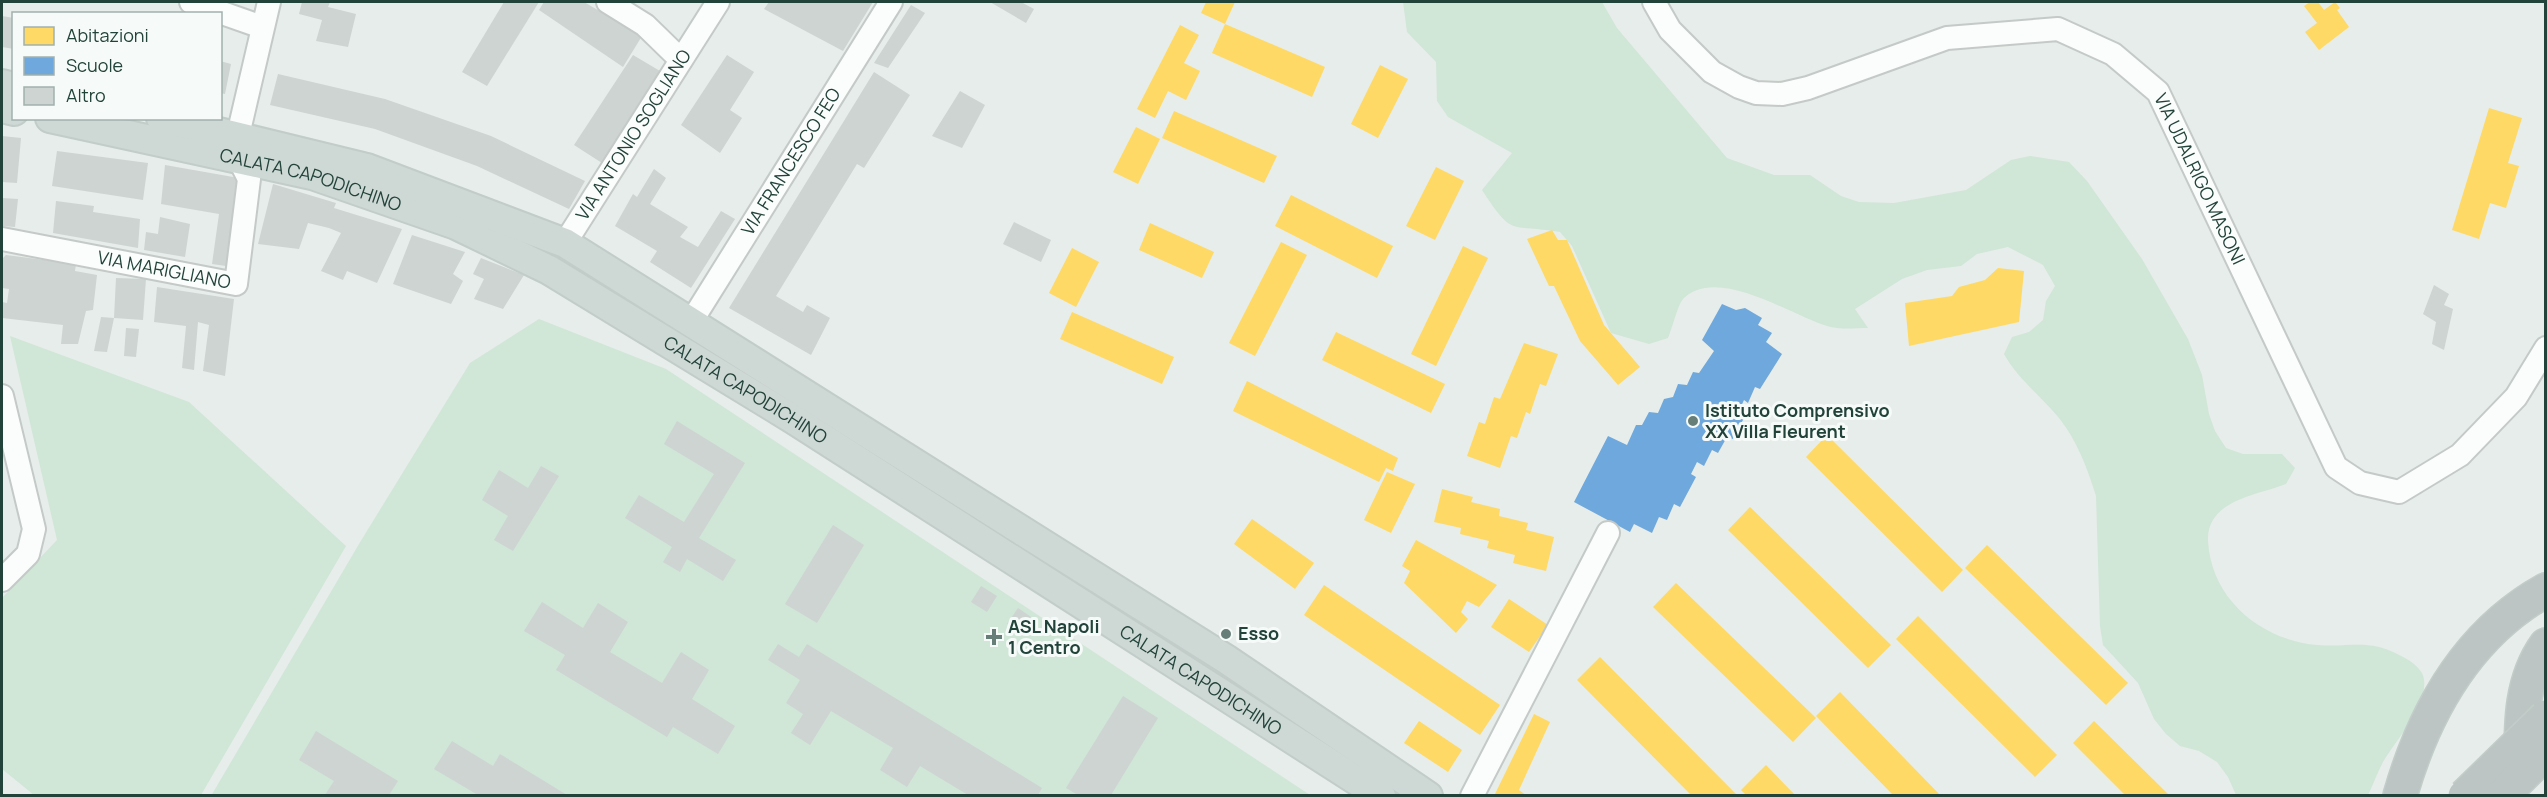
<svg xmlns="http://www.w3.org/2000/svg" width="2547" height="797" font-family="Manrope,sans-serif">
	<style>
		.green { fill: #d0e6d7 }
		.homes { fill: #ffd966 }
		.schools { fill: #6fa8dc }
		.building { fill: #ced4d2 }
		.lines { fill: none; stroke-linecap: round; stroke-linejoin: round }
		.minor-casing { stroke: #c4cac7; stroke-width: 26 }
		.major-casing { stroke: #c2ccc9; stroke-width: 32 }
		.highway-casing { stroke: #c2ccc9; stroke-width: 36 }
		.minor { stroke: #fbfcfc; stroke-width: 22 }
		.major { stroke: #ced8d5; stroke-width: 28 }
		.highway { stroke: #bcc5c3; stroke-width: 33 }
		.highway-bridge-casing { stroke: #c2ccc9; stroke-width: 36; stroke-linecap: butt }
		.highway-bridge { stroke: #bcc5c3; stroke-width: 33 }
		.poi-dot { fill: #677e78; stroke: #f6fbf9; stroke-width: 2 }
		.labels { text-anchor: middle; stroke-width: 6; stroke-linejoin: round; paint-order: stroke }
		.street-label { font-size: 18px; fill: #22433a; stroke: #f6fbf9 }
		.poi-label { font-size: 18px; font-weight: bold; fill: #22433a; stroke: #f6fbf9; text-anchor: start }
	</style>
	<rect width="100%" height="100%" fill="#e7edea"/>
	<g class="green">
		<path d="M 1403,2 L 1602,2 L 1617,28 L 1727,158 L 1774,175 L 1810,175 L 1841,196 L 1859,202 L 1894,203 L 1966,190 L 2011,160 L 2030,156 L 2069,162 L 2087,181 L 2142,259 L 2188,339 L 2202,375 L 2209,414 L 2215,431 L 2226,448 L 2243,454 L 2282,454 L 2295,468 L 2286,484 C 2258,495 2206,500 2208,541 C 2211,599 2261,640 2317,645 C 2351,648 2368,638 2401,656 C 2408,659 2418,666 2422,673 C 2434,699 2395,741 2383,762 C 2377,773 2373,785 2368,795 L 2236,795 L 2228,777 L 2217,762 L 2199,751 L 2180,746 L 2166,734 L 2154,719 L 2138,683 L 2103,645 L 2100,626 L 2096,496 C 2087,466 2074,433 2052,410 C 2035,391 2016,376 2004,354 L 2012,337 L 2029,332 L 2043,320 L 2046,301 L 2055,286 L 2043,265 L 2008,247 L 1977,254 L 1961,266 L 1927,270 L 1902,279 L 1855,309 L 1868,328 C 1855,328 1840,330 1827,326 C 1790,315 1717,265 1683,299 C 1678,304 1672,329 1668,338 L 1649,344 L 1611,333 L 1572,246 L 1560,232 C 1509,223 1514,239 1482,190 L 1512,153 L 1448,117 L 1437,101 L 1436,62 L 1407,32 Z"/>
		<path d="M 539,319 L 666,369 L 1310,795 L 211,796 L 359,544 L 470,363 Z"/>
		<path d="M 10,336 L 189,402 L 346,546 L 201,795 L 34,795 L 2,769 L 2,598 L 57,540 Z"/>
	</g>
	<g class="homes">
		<path d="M 1206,2 L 1235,2 L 1225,24 L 1325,67 L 1312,97 L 1212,53 L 1225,24 L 1201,13 Z"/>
		<path d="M 2310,2 L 2318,2 L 2324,10 L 2335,2 L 2340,8 L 2337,10 L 2349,27 L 2319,50 L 2305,32 L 2317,23 L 2304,6 Z"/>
		<path d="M 1180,25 L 1199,35 L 1184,63 L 1200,71 L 1186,100 L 1168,91 L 1155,118 L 1137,109 Z"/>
		<path d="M 1380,65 L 1408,79 L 1378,138 L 1351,124 Z"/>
		<path d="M 2489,108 L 2522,118 L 2508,163 L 2519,166 L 2506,208 L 2490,203 L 2479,239 L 2452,230 Z"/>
		<path d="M 1174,111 L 1277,156 L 1264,183 L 1162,138 Z"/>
		<path d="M 1136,127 L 1160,139 L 1138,184 L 1113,172 Z"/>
		<path d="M 1436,167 L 1464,181 L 1435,240 L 1406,226 Z"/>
		<path d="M 1291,195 L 1393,246 L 1377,278 L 1275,226 Z"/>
		<path d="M 1150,223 L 1214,252 L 1202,278 L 1139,250 Z"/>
		<path d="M 1552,230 L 1558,240 L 1567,240 L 1604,325 L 1640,367 L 1618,385 L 1580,341 L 1554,286 L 1549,286 L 1527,239 Z"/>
		<path d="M 1281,242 L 1307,255 L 1255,356 L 1229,343 Z"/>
		<path d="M 1463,246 L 1488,258 L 1436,366 L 1411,354 Z"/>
		<path d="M 1072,248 L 1099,262 L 1076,307 L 1049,293 Z"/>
		<path d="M 1998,268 L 2024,271 L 2019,322 L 1909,346 L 1905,303 L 1952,296 L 1959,287 L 1985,280 Z"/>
		<path d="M 1072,312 L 1174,357 L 1162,384 L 1060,339 Z"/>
		<path d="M 1336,332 L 1445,384 L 1431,413 L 1322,360 Z"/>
		<path d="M 1524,343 L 1558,354 L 1546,386 L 1540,384 L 1530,414 L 1526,412 L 1517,438 L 1511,436 L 1500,468 L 1467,456 L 1479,422 L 1485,424 L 1494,397 L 1500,399 Z"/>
		<path d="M 1247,381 L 1398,458 L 1393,471 L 1386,468 L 1379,482 L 1233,411 Z"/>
		<path d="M 1827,435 L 1963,570 L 1942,592 L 1806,457 Z"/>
		<path d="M 1387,472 L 1415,484 L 1391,533 L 1364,520 Z"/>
		<path d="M 1442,489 L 1473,497 L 1471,502 L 1500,509 L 1499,516 L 1528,523 L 1526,530 L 1554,537 L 1546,571 L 1513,563 L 1515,555 L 1487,548 L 1489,541 L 1460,534 L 1461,528 L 1434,522 Z"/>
		<path d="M 1750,507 L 1891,645 L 1868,668 L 1728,530 Z"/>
		<path d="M 1252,519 L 1314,563 L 1295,589 L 1234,544 Z"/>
		<path d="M 1416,540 L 1497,585 L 1479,607 L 1467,601 L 1461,612 L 1468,619 L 1456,633 L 1404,583 L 1410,571 L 1402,566 Z"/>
		<path d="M 1987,545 L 2128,683 L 2106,705 L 1965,568 Z"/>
		<path d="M 1676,583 L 1816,718 L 1793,742 L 1653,607 Z"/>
		<path d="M 1324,585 L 1500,705 L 1480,735 L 1304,615 Z"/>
		<path d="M 1509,599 L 1548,625 L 1529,652 L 1491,627 Z"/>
		<path d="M 1918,616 L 2057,755 L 2035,777 L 1896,639 Z"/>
		<path d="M 1600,657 L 1738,796 L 1692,796 L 1577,680 Z"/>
		<path d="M 1840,692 L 1941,796 L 1894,796 L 1816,716 Z"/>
		<path d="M 1534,714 L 1550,722 L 1519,790 L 1527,796 L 1494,796 Z"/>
		<path d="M 1419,721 L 1462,750 L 1448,772 L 1404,743 Z"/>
		<path d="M 2094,721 L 2170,796 L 2126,796 L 2073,743 Z"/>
		<path d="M 1766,765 L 1796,796 L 1747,796 L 1741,790 Z"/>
	</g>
	<path class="schools" d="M 1722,304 L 1736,310 L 1745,308 L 1762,318 L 1758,325 L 1772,333 L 1766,342 L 1782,354 L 1760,389 L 1755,387 L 1748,403 L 1744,400 L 1737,415 L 1744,418 L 1733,439 L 1727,437 L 1718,453 L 1712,450 L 1704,466 L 1697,462 L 1691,474 L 1696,477 L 1680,507 L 1674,504 L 1667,520 L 1659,517 L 1652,533 L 1634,524 L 1630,532 L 1574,502 L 1608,436 L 1627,445 L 1636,425 L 1642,425 L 1649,412 L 1658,413 L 1664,399 L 1673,397 L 1678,384 L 1687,385 L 1693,372 L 1699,373 L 1714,351 L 1702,340 Z"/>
	<g class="building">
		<path d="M 302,2 L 330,2 L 328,7 L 356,14 L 348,47 L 316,41 L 322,20 L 299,14 Z"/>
		<path d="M 504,2 L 539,2 L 487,86 L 462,72 Z"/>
		<path d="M 544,2 L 584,2 L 642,36 L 623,67 L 539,10 Z"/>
		<path d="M 769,2 L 873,2 L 843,51 L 764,9 Z"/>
		<path d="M 990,2 L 1021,2 L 1034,9 L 1026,23 Z"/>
		<path d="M 911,5 L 925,13 L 888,68 L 874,63 Z"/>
		<path d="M 2,16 L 14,18 L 14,49 L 2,47 Z"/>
		<path d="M 633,55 L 660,71 L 602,163 L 574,145 Z"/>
		<path d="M 727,55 L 754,72 L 730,110 L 742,118 L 720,153 L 681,125 Z"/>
		<path d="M 220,61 L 231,64 L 225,94 L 220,93 Z"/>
		<path d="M 874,72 L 910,95 L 864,168 L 857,164 L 776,296 L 803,312 L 807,305 L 830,318 L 811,355 L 729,308 Z"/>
		<path d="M 278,74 L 385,99 L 491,136 L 585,181 L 569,209 L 477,166 L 375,129 L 270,105 Z"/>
		<path d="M 960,91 L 985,105 L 962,148 L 932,136 Z"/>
		<path d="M 2,136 L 21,138 L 17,183 L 2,182 Z"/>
		<path d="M 57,151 L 148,163 L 143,200 L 52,186 Z"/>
		<path d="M 165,165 L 239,178 L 233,267 L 212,264 L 219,214 L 161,204 Z"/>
		<path d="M 654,169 L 666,178 L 650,204 L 688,227 L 680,237 L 698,247 L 721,211 L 735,219 L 691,288 L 650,262 L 657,251 L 615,226 L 633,194 L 637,197 Z"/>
		<path d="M 273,184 L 336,203 L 334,208 L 402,229 L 377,283 L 347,271 L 343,280 L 321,271 L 341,233 L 329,228 L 308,223 L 299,249 L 258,244 Z"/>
		<path d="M 2,198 L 18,199 L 15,227 L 2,226 Z"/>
		<path d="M 56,201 L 94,206 L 93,212 L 140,219 L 138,248 L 53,233 Z"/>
		<path d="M 160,217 L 190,224 L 185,257 L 144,250 L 146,232 L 158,234 Z"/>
		<path d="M 1014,222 L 1051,240 L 1041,262 L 1003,244 Z"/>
		<path d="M 412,235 L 465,252 L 453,274 L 463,281 L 451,304 L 393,284 Z"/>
		<path d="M 6,255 L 76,264 L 75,271 L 97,275 L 93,310 L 86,311 L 78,344 L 61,344 L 63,325 L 2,318 L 2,302 L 7,303 L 9,289 L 2,288 L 2,259 Z"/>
		<path d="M 481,258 L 524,275 L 503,309 L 474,299 L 484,279 L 473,274 Z"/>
		<path d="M 116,278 L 146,279 L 143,320 L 114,318 Z"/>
		<path d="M 2434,285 L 2449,294 L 2444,305 L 2453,309 L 2444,350 L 2432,344 L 2436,322 L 2423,314 Z"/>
		<path d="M 157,287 L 234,299 L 225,376 L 203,371 L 209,325 L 198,322 L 194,370 L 182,368 L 186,326 L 154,322 Z"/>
		<path d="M 101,317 L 114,318 L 107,352 L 94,351 Z"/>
		<path d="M 126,328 L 139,329 L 136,357 L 124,356 Z"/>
		<path d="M 677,421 L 745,463 L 699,538 L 736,560 L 723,581 L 687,559 L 680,572 L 663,562 L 672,547 L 625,518 L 639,495 L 684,522 L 714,474 L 664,444 Z"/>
		<path d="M 541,466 L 559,476 L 513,551 L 494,540 L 508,516 L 482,500 L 499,470 L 528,488 Z"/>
		<path d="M 833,525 L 864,545 L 817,623 L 785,604 Z"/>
		<path d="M 981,586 L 997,596 L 987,612 L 971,602 Z"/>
		<path d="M 542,602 L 583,628 L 598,603 L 628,622 L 610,652 L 662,683 L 681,652 L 709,670 L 692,699 L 735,726 L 718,754 L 673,727 L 667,737 L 556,670 L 565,655 L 524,631 Z"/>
		<path d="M 1018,608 L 1034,619 L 1024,635 L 1007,624 Z"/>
		<path d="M 778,644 L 799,657 L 807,644 L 1042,788 L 1038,795 L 968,795 L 920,766 L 907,787 L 880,770 L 893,748 L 831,711 L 810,745 L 791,733 L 803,714 L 786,703 L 800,680 L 768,660 Z"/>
		<path d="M 1123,696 L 1158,718 L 1111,795 L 1078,795 L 1066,788 Z"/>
		<path d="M 316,731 L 398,781 L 389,795 L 325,795 L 334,781 L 299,760 Z"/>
		<path d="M 452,741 L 493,766 L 500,754 L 567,795 L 478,795 L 434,769 Z"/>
	</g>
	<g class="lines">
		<defs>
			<g id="minor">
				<path d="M 191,2 L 262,27"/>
				<path d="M 608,2 L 645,25 L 681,60"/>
				<path id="s1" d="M 1654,2 L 1670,30 L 1712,72 L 1739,87 L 1756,93 L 1782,94 L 1808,88 L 1947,38 L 2058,29 L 2113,54 L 2158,92 L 2336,467 L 2360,483 L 2399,492 L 2460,455 L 2516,397 L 2546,348"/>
				<path d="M 238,135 L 269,2"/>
				<path id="s2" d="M 2,239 L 236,284 L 249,179 L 239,159"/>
				<path id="s3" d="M 565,243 L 718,2"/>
				<path id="s4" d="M 691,322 L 891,2"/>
				<path d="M 2,396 L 34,529 L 28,554 L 2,580"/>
				<path d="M 1472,796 L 1608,533"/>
			</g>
			<g id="major">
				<path d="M 2,84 L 14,87"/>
				<path d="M 2,108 L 14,111"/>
				<path id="s5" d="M 50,118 L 312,175 L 456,225 L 549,270 L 793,419 L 1381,796"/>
				<path d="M 161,118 L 367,168 L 565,243 L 1226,659 L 1428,796"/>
			</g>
			<g id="highway">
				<path d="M 2521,764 C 2521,722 2521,680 2546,645"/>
				<path d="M 2400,796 C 2424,712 2467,634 2546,590"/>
			</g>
		</defs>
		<use href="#minor" class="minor-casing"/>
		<use href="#major" class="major-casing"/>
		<use href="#highway" class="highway-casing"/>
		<use href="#minor" class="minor"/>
		<use href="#major" class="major"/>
		<use href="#highway" class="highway"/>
		<defs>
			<g id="highway-bridge">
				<path d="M 2465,796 L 2546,717"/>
				<path d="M 2502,796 L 2546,752"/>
			</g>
		</defs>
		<use href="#highway-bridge" class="highway-bridge-casing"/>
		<use href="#highway-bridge" class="highway-bridge"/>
	</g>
	<g class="poi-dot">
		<circle cx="1693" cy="421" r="6"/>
		<circle cx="1226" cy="634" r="6"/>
		<path d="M991 628h6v6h6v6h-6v6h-6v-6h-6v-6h6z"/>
	</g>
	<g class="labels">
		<g class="street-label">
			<text dy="6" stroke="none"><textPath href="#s3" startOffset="128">VIA ANTONIO SOGLIANO</textPath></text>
			<text dy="6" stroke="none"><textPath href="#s4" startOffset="189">VIA FRANCESCO FEO</textPath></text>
			<text dy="6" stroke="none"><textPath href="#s1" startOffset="668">VIA UDALRIGO MASONI</textPath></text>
			<text dy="6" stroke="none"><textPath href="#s5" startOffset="268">CALATA CAPODICHINO</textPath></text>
			<text dy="6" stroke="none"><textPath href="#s2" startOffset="165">VIA MARIGLIANO</textPath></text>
			<text dy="6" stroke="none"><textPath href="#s5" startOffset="754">CALATA CAPODICHINO</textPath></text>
			<text dy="6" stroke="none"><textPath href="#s5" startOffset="1294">CALATA CAPODICHINO</textPath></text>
		</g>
		<g class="poi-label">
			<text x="1705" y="417">Istituto Comprensivo<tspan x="1705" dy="21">XX Villa Fleurent</tspan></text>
			<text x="1008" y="633">ASL Napoli<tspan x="1008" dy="21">1 Centro</tspan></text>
			<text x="1238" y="640">Esso</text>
		</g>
	</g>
	<rect width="2547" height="797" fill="none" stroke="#22433a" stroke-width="6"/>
	<rect x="12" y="12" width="210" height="108" fill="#f6fbf9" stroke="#a1b1ad" stroke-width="1.5"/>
	<rect x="24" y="27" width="30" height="18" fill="#ffd966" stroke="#a1b1ad" stroke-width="1.5"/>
	<text x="66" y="42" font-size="18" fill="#22433a">Abitazioni</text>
	<rect x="24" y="57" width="30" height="18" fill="#6fa8dc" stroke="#a1b1ad" stroke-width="1.5"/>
	<text x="66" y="72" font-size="18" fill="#22433a">Scuole</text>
	<rect x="24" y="87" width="30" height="18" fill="#ced4d2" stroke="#a1b1ad" stroke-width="1.5"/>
	<text x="66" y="102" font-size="18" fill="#22433a">Altro</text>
</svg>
